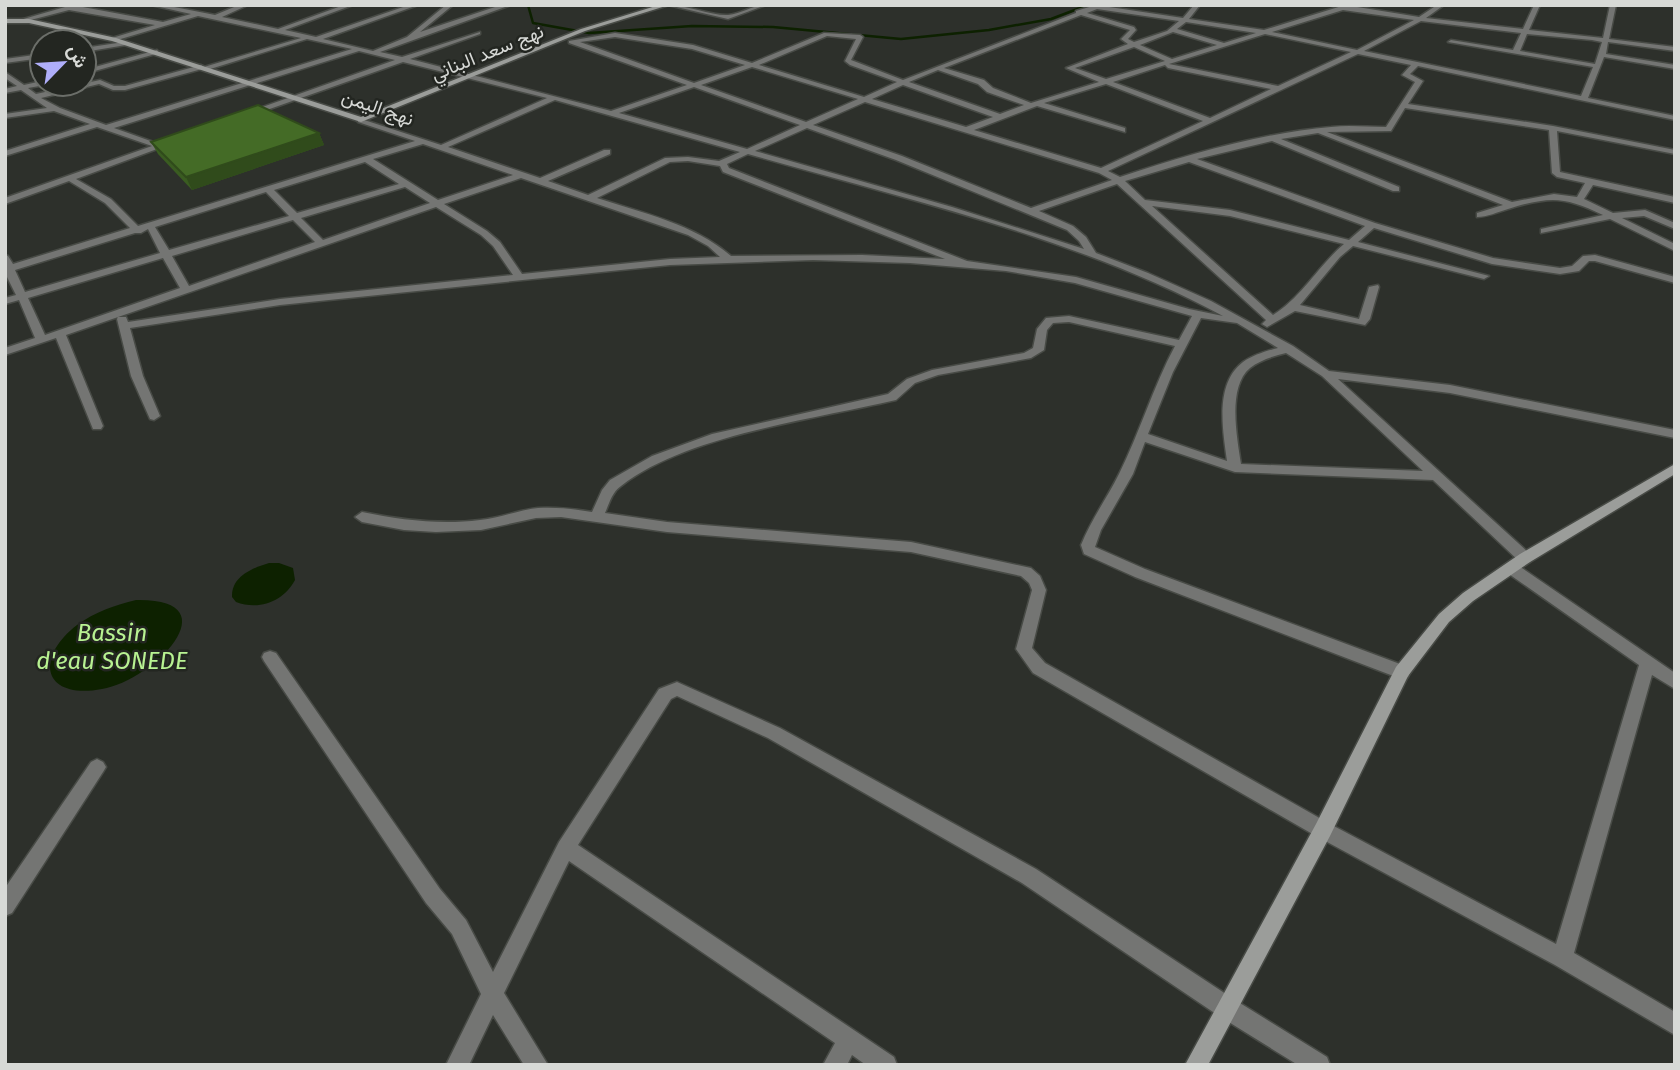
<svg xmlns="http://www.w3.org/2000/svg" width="1680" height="1070" font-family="'Fira Sans',Vazirmatn,sans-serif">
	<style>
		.water { fill: #0d2100 }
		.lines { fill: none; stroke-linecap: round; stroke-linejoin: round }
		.stream { stroke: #0d2100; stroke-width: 2.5 }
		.street-casing { stroke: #484b46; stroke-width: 3 }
		.secondary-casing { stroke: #484b46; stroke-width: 3 }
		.street { fill: #747573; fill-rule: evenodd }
		.secondary { fill: #9b9d9a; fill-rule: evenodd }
		.wall { fill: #3a5c21 }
		.shaded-wall { fill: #304b1b }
		.building { fill: #446b26; stroke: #304b1b; stroke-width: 2 }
		.labels { text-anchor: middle; stroke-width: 5; stroke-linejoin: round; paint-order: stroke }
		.far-street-label { font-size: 19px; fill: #d7d9d6; stroke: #232621 }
		.water-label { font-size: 24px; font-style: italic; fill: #b8f292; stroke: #232621 }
	</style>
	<rect width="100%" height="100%" fill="#2d302b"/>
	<g class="water">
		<path d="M 269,563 L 279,563 L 293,568 L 295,580 C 284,601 259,611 236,602 L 232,597 C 231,577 252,568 269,563 Z"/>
		<path d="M 136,600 C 233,598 155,680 102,689 C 44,700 33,659 77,625 C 95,612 115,605 136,600 Z"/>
	</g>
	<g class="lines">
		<path class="stream" d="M 528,5 L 533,23 L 589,33 L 692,26 L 773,27 L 901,39 L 989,30 L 1051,19 L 1088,5"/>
		<defs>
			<g id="street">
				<path d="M 72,5 L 163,22 L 191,14 L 151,5 L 164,5 L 215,15 L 239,5 L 248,5 L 222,17 L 278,29 L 344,5 L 353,5 L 285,30 L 316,37 L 409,5 L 418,5 L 323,39 L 373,51 L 407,37 L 446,5 L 453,5 L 420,32 L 501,5 L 511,5 L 380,52 L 402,57 L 480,32 L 480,34 L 410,59 L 611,111 L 687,85 L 569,43 L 569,41 L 615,33 L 693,45 L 752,63 L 824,33 L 860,35 L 863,37 L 851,60 L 903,80 L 1076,13 L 1076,11 L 1096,5 L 1183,18 L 1194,5 L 1200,5 L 1189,19 L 1264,30 L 1345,5 L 1419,17 L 1437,5 L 1444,5 L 1426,18 L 1523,29 L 1534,5 L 1540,5 L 1529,30 L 1603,38 L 1610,5 L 1616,5 L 1609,39 L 1675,47 L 1675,51 L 1608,42 L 1606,54 L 1675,65 L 1675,69 L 1604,57 L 1588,98 L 1675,116 L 1675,120 L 1418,66 L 1410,74 L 1423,81 L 1408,104 L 1553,126 L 1675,150 L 1675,154 L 1557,131 L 1560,172 L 1675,197 L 1675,203 L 1593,185 L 1584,199 L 1613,213 L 1645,210 L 1675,223 L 1675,229 L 1644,216 L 1622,218 L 1675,244 L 1675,251 L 1610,219 L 1541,233 L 1541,229 L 1603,215 C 1564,196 1550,196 1508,209 C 1498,212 1487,217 1477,217 L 1477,213 L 1503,205 L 1318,133 L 1281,139 L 1399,187 L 1399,191 L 1393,191 L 1272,141 L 1197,159 L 1375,223 L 1493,258 L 1560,268 L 1572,266 L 1583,256 L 1595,255 L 1675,277 L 1675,283 L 1595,261 L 1589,261 L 1579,271 L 1560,274 L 1492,264 L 1374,228 L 1358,242 L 1489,276 L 1484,279 L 1353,246 L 1340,257 L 1300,305 L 1359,319 L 1369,287 L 1378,285 L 1379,287 L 1370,319 L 1365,325 L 1295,311 L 1267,327 L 1262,324 L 1266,320 L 1117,184 L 1039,211 L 1073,226 L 1086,237 L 1096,253 L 1148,273 L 1211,301 L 1293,346 L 1329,371 L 1450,385 L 1675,430 L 1675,438 L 1450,393 L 1338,379 L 1530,554 L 1532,558 L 1530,562 L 1520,562 L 1433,480 L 1235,472 L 1145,442 L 1133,474 L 1101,530 L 1095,547 L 1145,569 L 1408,667 L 1410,672 L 1408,677 L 1402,679 L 1396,677 L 1135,577 L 1084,554 L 1081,545 C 1091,520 1107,498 1119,474 C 1140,432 1153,387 1175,346 L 1069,322 L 1053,323 L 1047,330 L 1044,350 L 1031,358 L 938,375 L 915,383 L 896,400 C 816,419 685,435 621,486 C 612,492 609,504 605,513 L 667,522 L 911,542 L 1031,568 L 1040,576 L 1046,590 L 1032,648 L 1045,663 L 1330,824 L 1556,944 L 1639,665 L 1506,572 L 1504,568 L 1506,564 L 1516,564 L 1675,673 L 1675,689 L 1652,675 L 1574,953 L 1675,1012 L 1675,1035 L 1555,965 L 1316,836 L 1033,673 L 1016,649 L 1032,590 L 1029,583 L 1021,576 L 911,552 L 667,532 L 561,517 L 536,518 L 481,530 L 436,532 L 404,530 L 362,522 L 355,517 L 362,512 C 401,520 440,525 480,520 C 500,518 519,510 538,508 C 557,507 574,509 592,512 L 602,490 L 610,480 L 652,456 L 712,434 L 888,394 L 907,379 L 932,370 L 1024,353 L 1033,348 L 1037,329 L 1046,318 L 1069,316 L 1179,340 L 1192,316 L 1075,283 L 1006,271 L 910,263 L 813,260 L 670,265 L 280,305 L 130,328 L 143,376 L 160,416 L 154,420 L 150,419 L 131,376 L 117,319 L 118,317 L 126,317 L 128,322 L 280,299 L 513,275 L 493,246 L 481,235 L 436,207 L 66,335 L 103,426 L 101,429 L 93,429 L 56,338 L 5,355 L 5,348 L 35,338 L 19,300 L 5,304 L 5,298 L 16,295 L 5,273 L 5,255 L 8,256 L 13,264 L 130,228 L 105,203 L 69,181 L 5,204 L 5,198 L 152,146 L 97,127 L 5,156 L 5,151 L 90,124 L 54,111 L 5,118 L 5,114 L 47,108 L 21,90 L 5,93 L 5,89 L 17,86 L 5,78 L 5,72 L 24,85 L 42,81 L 42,84 L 45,85 L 28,88 L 36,94 L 100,80 L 114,86 L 125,86 L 201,65 L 204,67 L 301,38 L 198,16 L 114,41 L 112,38 L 155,25 L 69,10 L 23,22 L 20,20 ZM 1097,9 L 1179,21 L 1167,31 L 1134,42 L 1128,39 L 1136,30 L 1134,27 L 1087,13 ZM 1343,10 L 1414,20 L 1357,50 L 1272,32 ZM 1081,15 L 1130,30 L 1121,39 L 1128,44 L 1066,68 L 1099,82 L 1031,103 L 993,88 L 984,80 L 944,68 ZM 1421,21 L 1521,33 L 1513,50 L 1451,40 L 1448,42 L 1593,67 L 1581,96 L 1364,51 ZM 1186,22 L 1256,33 L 1224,43 L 1177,29 ZM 1173,32 L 1217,45 L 1172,59 L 1140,45 ZM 1265,34 L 1351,52 L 1278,86 L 1169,64 ZM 1527,34 L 1592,40 L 1602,42 L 1595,64 L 1520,51 ZM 827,36 L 856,39 L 845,61 L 850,65 L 897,82 L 864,97 L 759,65 ZM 615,37 L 692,49 L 745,65 L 694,83 L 580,42 ZM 307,39 L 352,49 L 106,125 L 60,108 L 41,98 L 99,84 L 113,90 L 125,90 L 202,69 L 207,70 ZM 1134,47 L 1165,61 L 1106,79 L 1075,68 ZM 359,51 L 395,60 L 243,114 L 250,116 L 403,62 L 547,98 L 441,145 L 358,118 L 358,122 L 415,141 L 138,226 L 111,199 L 76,179 L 176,142 L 172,140 L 159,144 L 114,128 ZM 1358,54 L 1411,65 L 1402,75 L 1415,82 L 1386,127 C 1367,127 1349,125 1331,127 C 1260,133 1187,155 1120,177 L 1108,171 ZM 1165,65 L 1168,68 L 1271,89 L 1210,118 L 1113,82 ZM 752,67 L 858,99 L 806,122 L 701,85 ZM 938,70 L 978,84 L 987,92 L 1024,105 L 1000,114 L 909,82 ZM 1106,84 L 1203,121 L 1101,168 L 974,130 L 1037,106 L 1125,132 L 1125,128 L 1044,103 ZM 903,85 L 993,117 L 966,127 L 872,99 ZM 694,87 L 800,125 L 747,149 L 619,113 ZM 555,100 L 740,152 L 719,161 L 688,157 L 665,158 L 588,195 L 548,181 L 610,154 L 610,150 L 604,150 L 540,178 L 448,147 ZM 865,102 L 1099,173 L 1112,180 L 1031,208 L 902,156 L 813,125 ZM 1405,108 L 1549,130 L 1552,173 L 1557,177 L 1585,183 L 1577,197 L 1554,194 L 1512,202 L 1327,132 L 1391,131 ZM 807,128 L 896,160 L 1067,230 L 1079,241 L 1084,249 L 952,207 L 755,151 ZM 423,144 L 513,175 L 438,200 L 373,159 ZM 748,154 C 905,199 1079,238 1223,316 L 1189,309 L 1076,277 L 967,261 L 729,168 L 727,164 ZM 688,161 L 720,166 L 723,172 L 945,259 L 862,255 L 731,256 C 694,224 643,213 597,198 L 670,162 ZM 365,162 L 399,184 L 297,213 L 274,190 ZM 1189,162 L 1365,226 L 1349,240 L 1230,210 L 1145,200 L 1125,181 ZM 521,178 L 688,235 L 708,246 L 720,257 L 670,259 L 522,274 L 500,242 L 487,231 L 444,204 ZM 405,187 L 430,203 L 323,240 L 301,218 ZM 266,192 L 289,216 L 169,250 L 155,227 ZM 1152,206 L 1230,216 L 1344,244 C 1318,266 1302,297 1273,315 ZM 293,220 L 315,242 L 189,286 L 172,256 ZM 148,229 L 160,253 L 25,292 L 15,270 L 135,233 L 141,233 ZM 163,258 L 180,288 L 45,335 L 28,298 ZM 1201,318 L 1237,323 L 1278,348 C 1266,351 1253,355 1243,362 C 1214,384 1223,431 1227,461 L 1148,434 L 1173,372 ZM 1286,353 L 1322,376 L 1423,471 L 1241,464 C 1237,438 1227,387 1250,368 C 1260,360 1274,356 1286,353 Z"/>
				<path d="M 668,5 C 687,5 713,16 728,15 C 742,14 752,5 766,5 L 728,19 Z"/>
				<path d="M 124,42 L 126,45 L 84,52 L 84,48 Z"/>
				<path d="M 157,50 L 159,53 L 84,74 L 84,70 Z"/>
				<path d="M 42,54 L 42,58 L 5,63 L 5,59 Z"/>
				<path d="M 270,651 L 276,653 L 440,889 L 466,920 L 493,972 L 559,842 L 659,689 L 677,682 L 780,728 L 1036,869 L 1235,1000 L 1327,1057 L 1330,1065 L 1298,1065 L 1219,1016 L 1022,883 L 768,738 L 677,696 L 671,699 L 578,845 L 894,1057 L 897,1065 L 866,1065 L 852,1055 L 847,1065 L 823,1065 L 835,1043 L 569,861 L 504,993 L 548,1065 L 524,1065 L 493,1015 L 469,1065 L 446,1065 L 481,994 L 452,934 L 426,903 L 264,661 L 262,657 L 264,653 Z"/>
				<path d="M 97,759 L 103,762 L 106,767 L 103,772 L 12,913 L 5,916 L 5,888 L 91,762 Z"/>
			</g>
			<g id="secondary">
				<path d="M 659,5 L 669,5 L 585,31 L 361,122 L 112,41 L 29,23 L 5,23 L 5,19 L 29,19 L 116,38 L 361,117 L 581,29 Z"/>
				<path d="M 1675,464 L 1675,474 L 1530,562 L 1473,601 L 1449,622 L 1408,676 L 1330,836 L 1208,1065 L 1185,1065 L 1316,824 L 1396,667 L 1439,614 L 1463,593 L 1520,554 Z"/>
			</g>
		</defs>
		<use href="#street" class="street-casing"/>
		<use href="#secondary" class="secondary-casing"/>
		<use href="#street" class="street"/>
		<use href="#secondary" class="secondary"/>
	</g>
	<path class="wall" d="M 319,133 L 324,145 L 192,190 L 158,154 L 151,142 Z"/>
	<path class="shaded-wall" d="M 319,133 L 324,145 L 192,190 L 186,177 Z"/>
	<path class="building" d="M 258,105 L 319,133 L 186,177 L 151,142 Z"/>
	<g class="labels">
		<g class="far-street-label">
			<text transform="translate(487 52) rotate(-22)" y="7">نهج سعد البناني</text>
			<text transform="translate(378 107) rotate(19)" y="7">نهج اليمن</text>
		</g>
		<g class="water-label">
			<text x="112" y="641">Bassin<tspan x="112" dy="28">d'eau SONEDE</tspan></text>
		</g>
	</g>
	<rect width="1680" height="1070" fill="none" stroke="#d7d9d6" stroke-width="14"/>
	<g transform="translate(63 63) rotate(65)"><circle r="33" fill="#232621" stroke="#6b6e69" stroke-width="2"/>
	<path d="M0-5L12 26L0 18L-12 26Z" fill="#afaefa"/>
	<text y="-10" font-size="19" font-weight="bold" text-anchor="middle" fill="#d7d9d6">ش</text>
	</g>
</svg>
